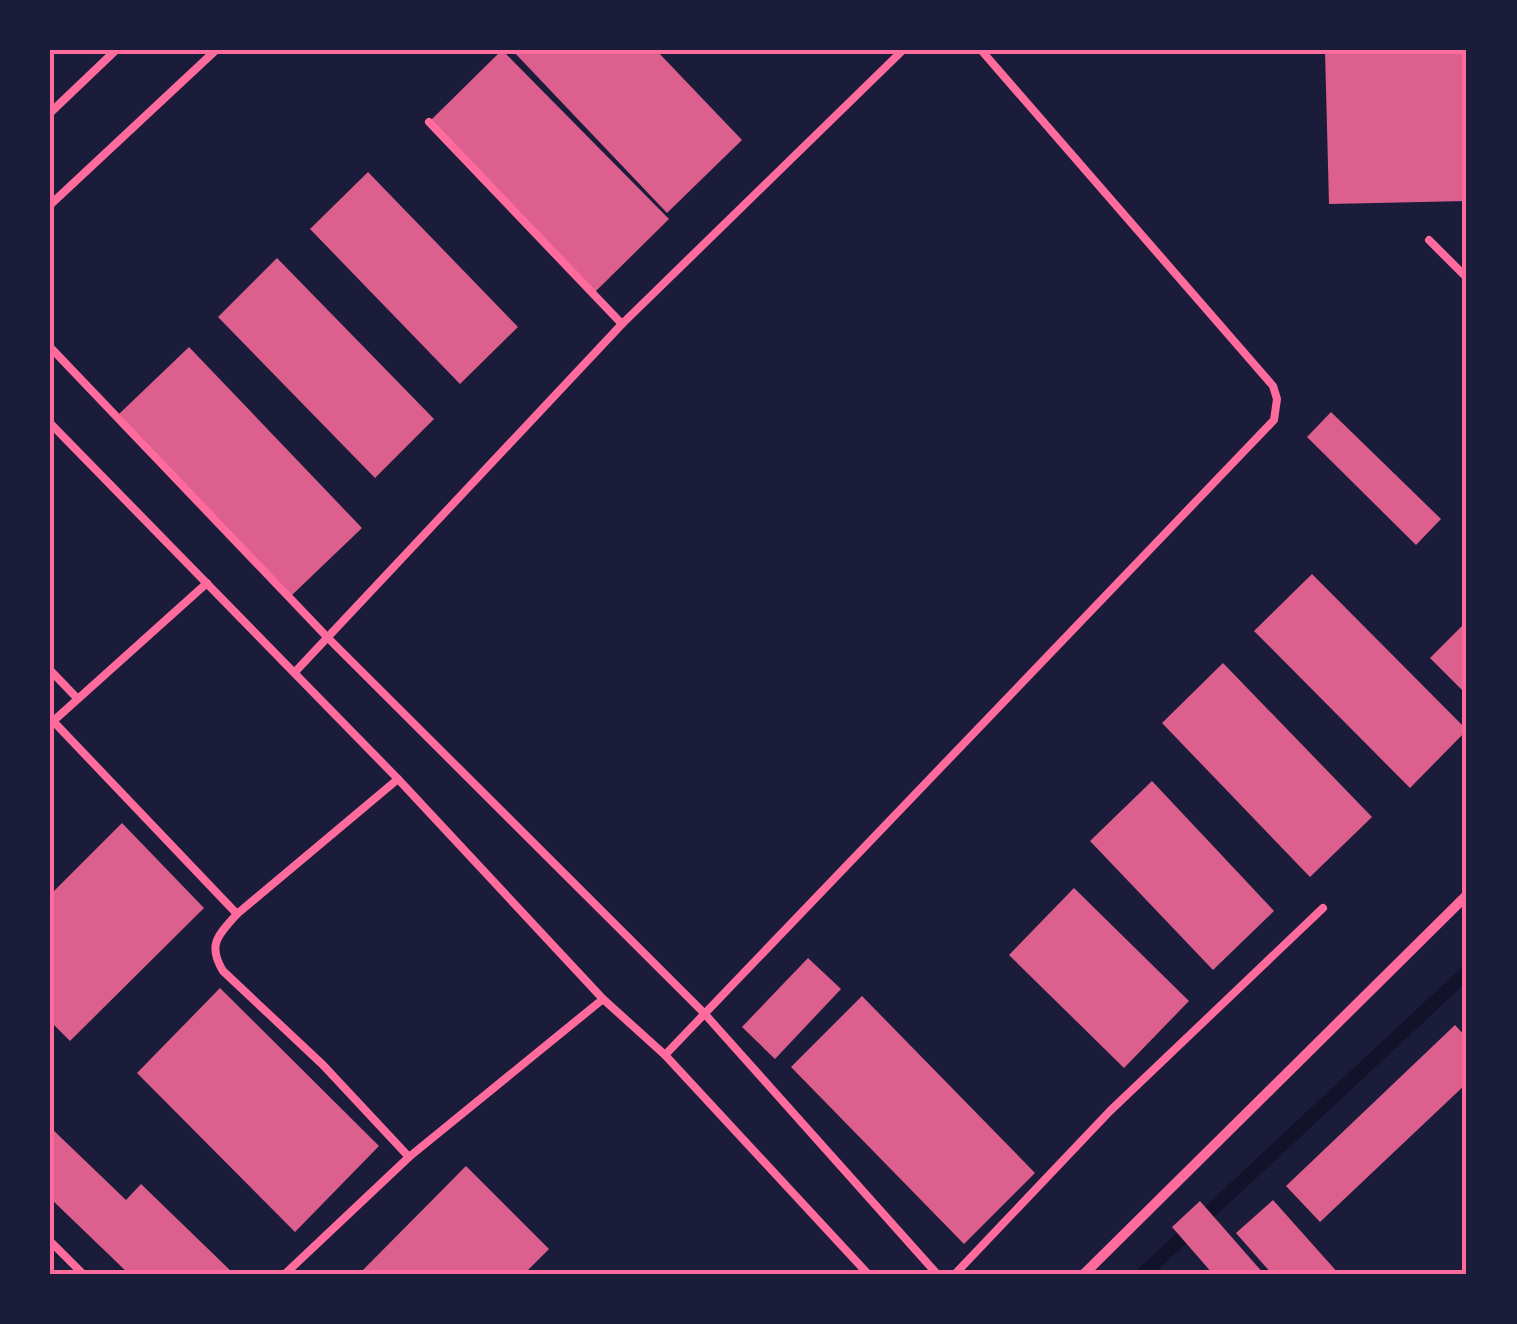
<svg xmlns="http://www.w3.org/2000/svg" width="1517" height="1324" font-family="Bitter,serif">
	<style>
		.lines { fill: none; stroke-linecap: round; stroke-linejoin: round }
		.stream { stroke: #12122b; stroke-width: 14 }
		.building { fill: #dd5f8e }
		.service { stroke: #ff6b9d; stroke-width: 8 }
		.minor { stroke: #ff6b9d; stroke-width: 10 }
		.neatline { fill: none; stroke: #ff6b9d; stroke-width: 4 }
	</style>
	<rect width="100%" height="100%" fill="#1b1b3a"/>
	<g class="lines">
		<path class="stream" d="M 1143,1274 L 1467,972"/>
	</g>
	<g class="building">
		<path d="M 502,50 L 669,219 L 595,292 L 430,121 Z"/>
		<path d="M 512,50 L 656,50 L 742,140 L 667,213 Z"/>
		<path d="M 1325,50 L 1467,50 L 1467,201 L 1329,204 Z"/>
		<path d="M 368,172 L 518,327 L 460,384 L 310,229 Z"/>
		<path d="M 277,258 L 434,419 L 375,478 L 218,317 Z"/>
		<path d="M 189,347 L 362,528 L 292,595 L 119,414 Z"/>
		<path d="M 1331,412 L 1441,519 L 1416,545 L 1307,437 Z"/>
		<path d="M 1312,574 L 1467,730 L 1410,788 L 1254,631 Z"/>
		<path d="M 1467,621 L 1467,695 L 1430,658 Z"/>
		<path d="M 1223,663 L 1372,817 L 1310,877 L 1162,723 Z"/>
		<path d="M 1152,781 L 1274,911 L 1213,970 L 1090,841 Z"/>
		<path d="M 122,823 L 204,908 L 70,1041 L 50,1021 L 50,895 Z"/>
		<path d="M 1074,888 L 1189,1001 L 1124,1068 L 1009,955 Z"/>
		<path d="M 808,958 L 841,989 L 775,1059 L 742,1027 Z"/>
		<path d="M 220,988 L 379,1146 L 295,1232 L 137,1073 Z"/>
		<path d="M 862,996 L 1035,1173 L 964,1244 L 791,1067 Z"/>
		<path d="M 1455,1025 L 1467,1038 L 1467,1083 L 1320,1222 L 1286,1186 Z"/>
		<path d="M 50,1127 L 126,1200 L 141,1184 L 234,1274 L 129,1274 L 50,1198 Z"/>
		<path d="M 466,1166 L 549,1249 L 524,1274 L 359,1274 Z"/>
		<path d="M 1273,1200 L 1339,1274 L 1272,1274 L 1236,1233 Z"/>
		<path d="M 1200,1201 L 1264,1274 L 1213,1274 L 1172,1227 Z"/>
	</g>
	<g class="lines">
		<g class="service">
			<path d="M 50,113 L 116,50"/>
			<path d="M 429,122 L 622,324"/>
			<path d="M 50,205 L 216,50"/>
			<path d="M 1429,240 L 1467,278"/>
			<path d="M 50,347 L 328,638 L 703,1012 L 937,1274"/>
			<path d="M 50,423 L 398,779 L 603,999 L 665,1055 L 868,1274"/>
			<path d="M 50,670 L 76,697"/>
			<path d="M 295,672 L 622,324 L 903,50"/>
			<path d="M 53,721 L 237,914"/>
			<path d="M 50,724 L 207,583"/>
			<path d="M 398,779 L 237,914 C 218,935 207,945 223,971 L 323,1065 L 409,1157 L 603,999"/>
			<path d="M 665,1055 L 1274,420 L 1277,399 L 1273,386 L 981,50"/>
			<path d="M 50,1241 L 83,1274"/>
			<path d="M 285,1274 L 409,1157"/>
			<path d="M 955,1274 L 1110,1111 L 1323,908"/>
		</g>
		<path class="minor" d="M 1084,1274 L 1467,895"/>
	</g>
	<rect width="1517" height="1324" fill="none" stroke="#1b1b3a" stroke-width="105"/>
	<rect x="52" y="52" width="1412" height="1220" class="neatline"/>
</svg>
